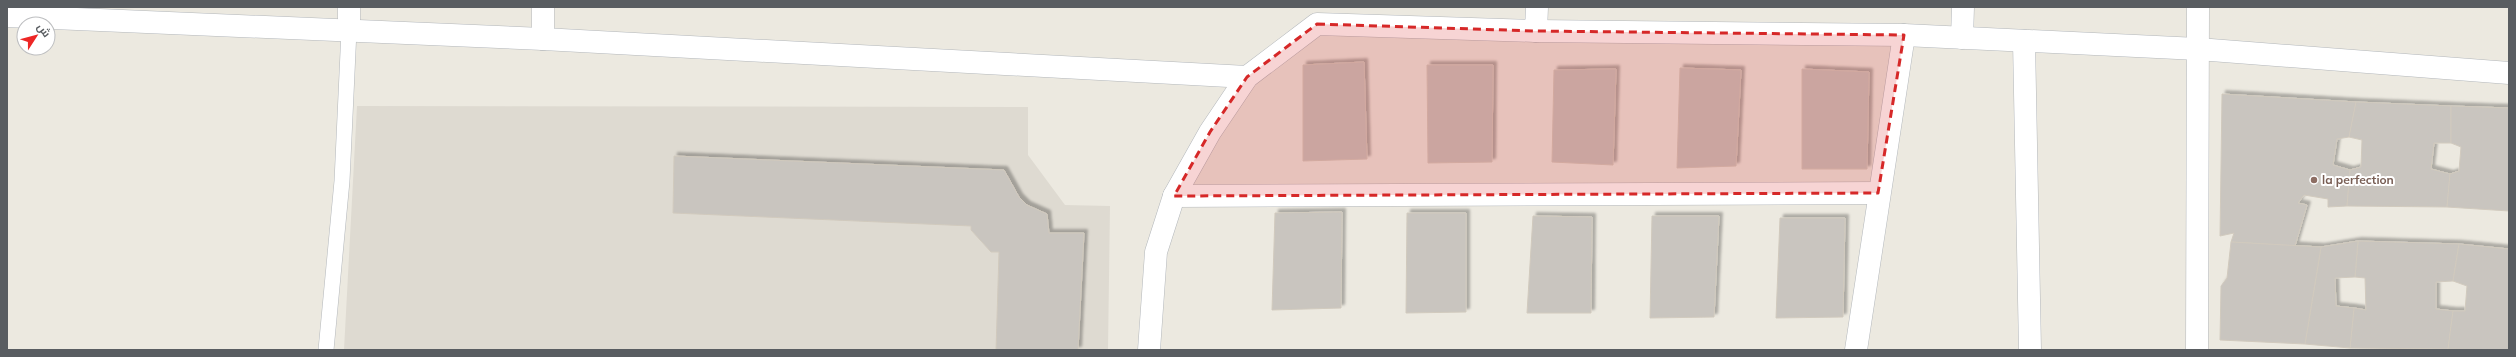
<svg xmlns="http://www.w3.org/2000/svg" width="2516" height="357" font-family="Mulish,Cairo,sans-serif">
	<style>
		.education { fill: #dedad1 }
		.building { fill: #c9c5bf; stroke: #d1cabe; filter: url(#shadow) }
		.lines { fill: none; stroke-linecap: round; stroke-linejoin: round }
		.service-casing { stroke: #b3b7bb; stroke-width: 16 }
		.minor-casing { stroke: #b3b7bb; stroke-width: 23 }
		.service { stroke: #fff; stroke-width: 15 }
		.minor { stroke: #fff; stroke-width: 22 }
		.marked { fill: #d62828; fill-opacity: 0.2; stroke: #d62828; stroke-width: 3; stroke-dasharray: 8 5; stroke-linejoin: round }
		.education-dot { fill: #8d6e63; stroke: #fff; stroke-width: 1.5 }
		.labels { text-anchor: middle; stroke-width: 4; stroke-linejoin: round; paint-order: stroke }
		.education-label { font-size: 12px; font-weight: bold; fill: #785e54; stroke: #fff; text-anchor: start }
	</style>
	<defs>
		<filter id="shadow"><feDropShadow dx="3.5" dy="-3.5" stdDeviation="1" flood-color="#0004"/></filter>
	</defs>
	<rect width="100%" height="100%" fill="#ece9e0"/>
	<path class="education" d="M 357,106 L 1028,107 L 1028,155 L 1065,205 L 1110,206 L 1108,350 L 344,350 Z"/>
	<g class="building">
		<path d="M 1364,62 L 1367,159 L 1303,161 L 1303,65 Z"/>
		<path d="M 1427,65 L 1493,65 L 1492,162 L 1428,163 Z"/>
		<path d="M 1680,68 L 1741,70 L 1736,166 L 1677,168 Z"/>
		<path d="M 1616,69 L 1613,165 L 1552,162 L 1554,70 Z"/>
		<path d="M 1802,69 L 1869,72 L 1867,169 L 1802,169 Z"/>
		<path d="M 2222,94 L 2356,102 L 2349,137 L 2337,139 L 2333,165 L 2350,170 L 2347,206 L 2328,207 L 2328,199 L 2304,195 L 2298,203 L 2307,205 L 2295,246 L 2231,242 L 2234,233 L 2220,236 Z"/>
		<path d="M 2356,102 L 2451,106 L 2451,143 L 2434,143 L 2431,169 L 2450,174 L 2447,207 L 2347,206 L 2350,170 L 2361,167 L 2362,140 L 2349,137 Z"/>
		<path d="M 2451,106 L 2509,108 L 2509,211 L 2447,207 L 2450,174 L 2459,171 L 2461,147 L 2451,143 Z"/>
		<path d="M 674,156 L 1004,170 L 1019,197 L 1027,205 L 1047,214 L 1049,233 L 1084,233 L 1078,350 L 996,350 L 999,252 L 991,252 L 971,230 L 971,226 L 673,213 Z"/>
		<path d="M 1342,212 L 1341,308 L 1272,310 L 1275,213 Z"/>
		<path d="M 1407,213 L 1466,213 L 1466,312 L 1406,313 Z"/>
		<path d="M 1533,216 L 1592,217 L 1591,313 L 1527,313 Z"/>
		<path d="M 1652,216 L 1719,216 L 1714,317 L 1650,318 Z"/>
		<path d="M 1780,218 L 1845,218 L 1843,317 L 1776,318 Z"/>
		<path d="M 2358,241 L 2459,244 L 2453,281 L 2436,282 L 2436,309 L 2453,311 L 2448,349 L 2350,348 L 2354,308 L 2366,310 L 2365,278 L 2355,277 Z"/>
		<path d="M 2358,241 L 2355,277 L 2335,278 L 2336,306 L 2354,308 L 2350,348 L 2305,344 L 2321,247 Z"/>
		<path d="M 2231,242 L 2321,247 L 2305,344 L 2220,340 L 2221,286 L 2227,278 Z"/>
		<path d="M 2459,244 L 2509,249 L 2509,350 L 2448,349 L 2453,311 L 2465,311 L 2467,286 L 2453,281 Z"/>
	</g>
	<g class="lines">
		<defs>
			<path id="service" d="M 326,350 L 342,181 L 349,30"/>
			<g id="minor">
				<path d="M 349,7 L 349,30"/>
				<path d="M 543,7 L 543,39"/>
				<path d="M 7,16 L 543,39 L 1247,77"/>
				<path d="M 1536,31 L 1537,7"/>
				<path d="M 1962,38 L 1963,7"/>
				<path d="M 2024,41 L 2030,350"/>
				<path d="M 1174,196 L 1878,193"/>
				<path d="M 1149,350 L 1156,252 L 1174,196 L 1210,132 L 1247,77 L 1317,24 L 1536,31 L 1904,35 L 2198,49 L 2509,73"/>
				<path d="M 1856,350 L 1904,35"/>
				<path d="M 2197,350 L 2198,7"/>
			</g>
		</defs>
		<use href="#service" class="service-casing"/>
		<use href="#minor" class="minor-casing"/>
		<use href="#service" class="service"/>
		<use href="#minor" class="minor"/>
	</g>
	<path class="marked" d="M 1317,24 L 1536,31 L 1904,35 L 1878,193 L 1174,196 L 1210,132 L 1247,77 Z"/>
	<circle class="education-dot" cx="2314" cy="180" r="4"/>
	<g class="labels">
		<g class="education-label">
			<text x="2322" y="184">la perfection</text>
		</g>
	</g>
	<rect width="2516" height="357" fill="none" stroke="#595d61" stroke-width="16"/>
	<g transform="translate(36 36) rotate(54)"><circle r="19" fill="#ffffff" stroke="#bdbec0"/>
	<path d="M0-3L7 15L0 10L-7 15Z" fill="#ed2625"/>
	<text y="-6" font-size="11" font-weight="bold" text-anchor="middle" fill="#595d61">ش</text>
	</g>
</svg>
